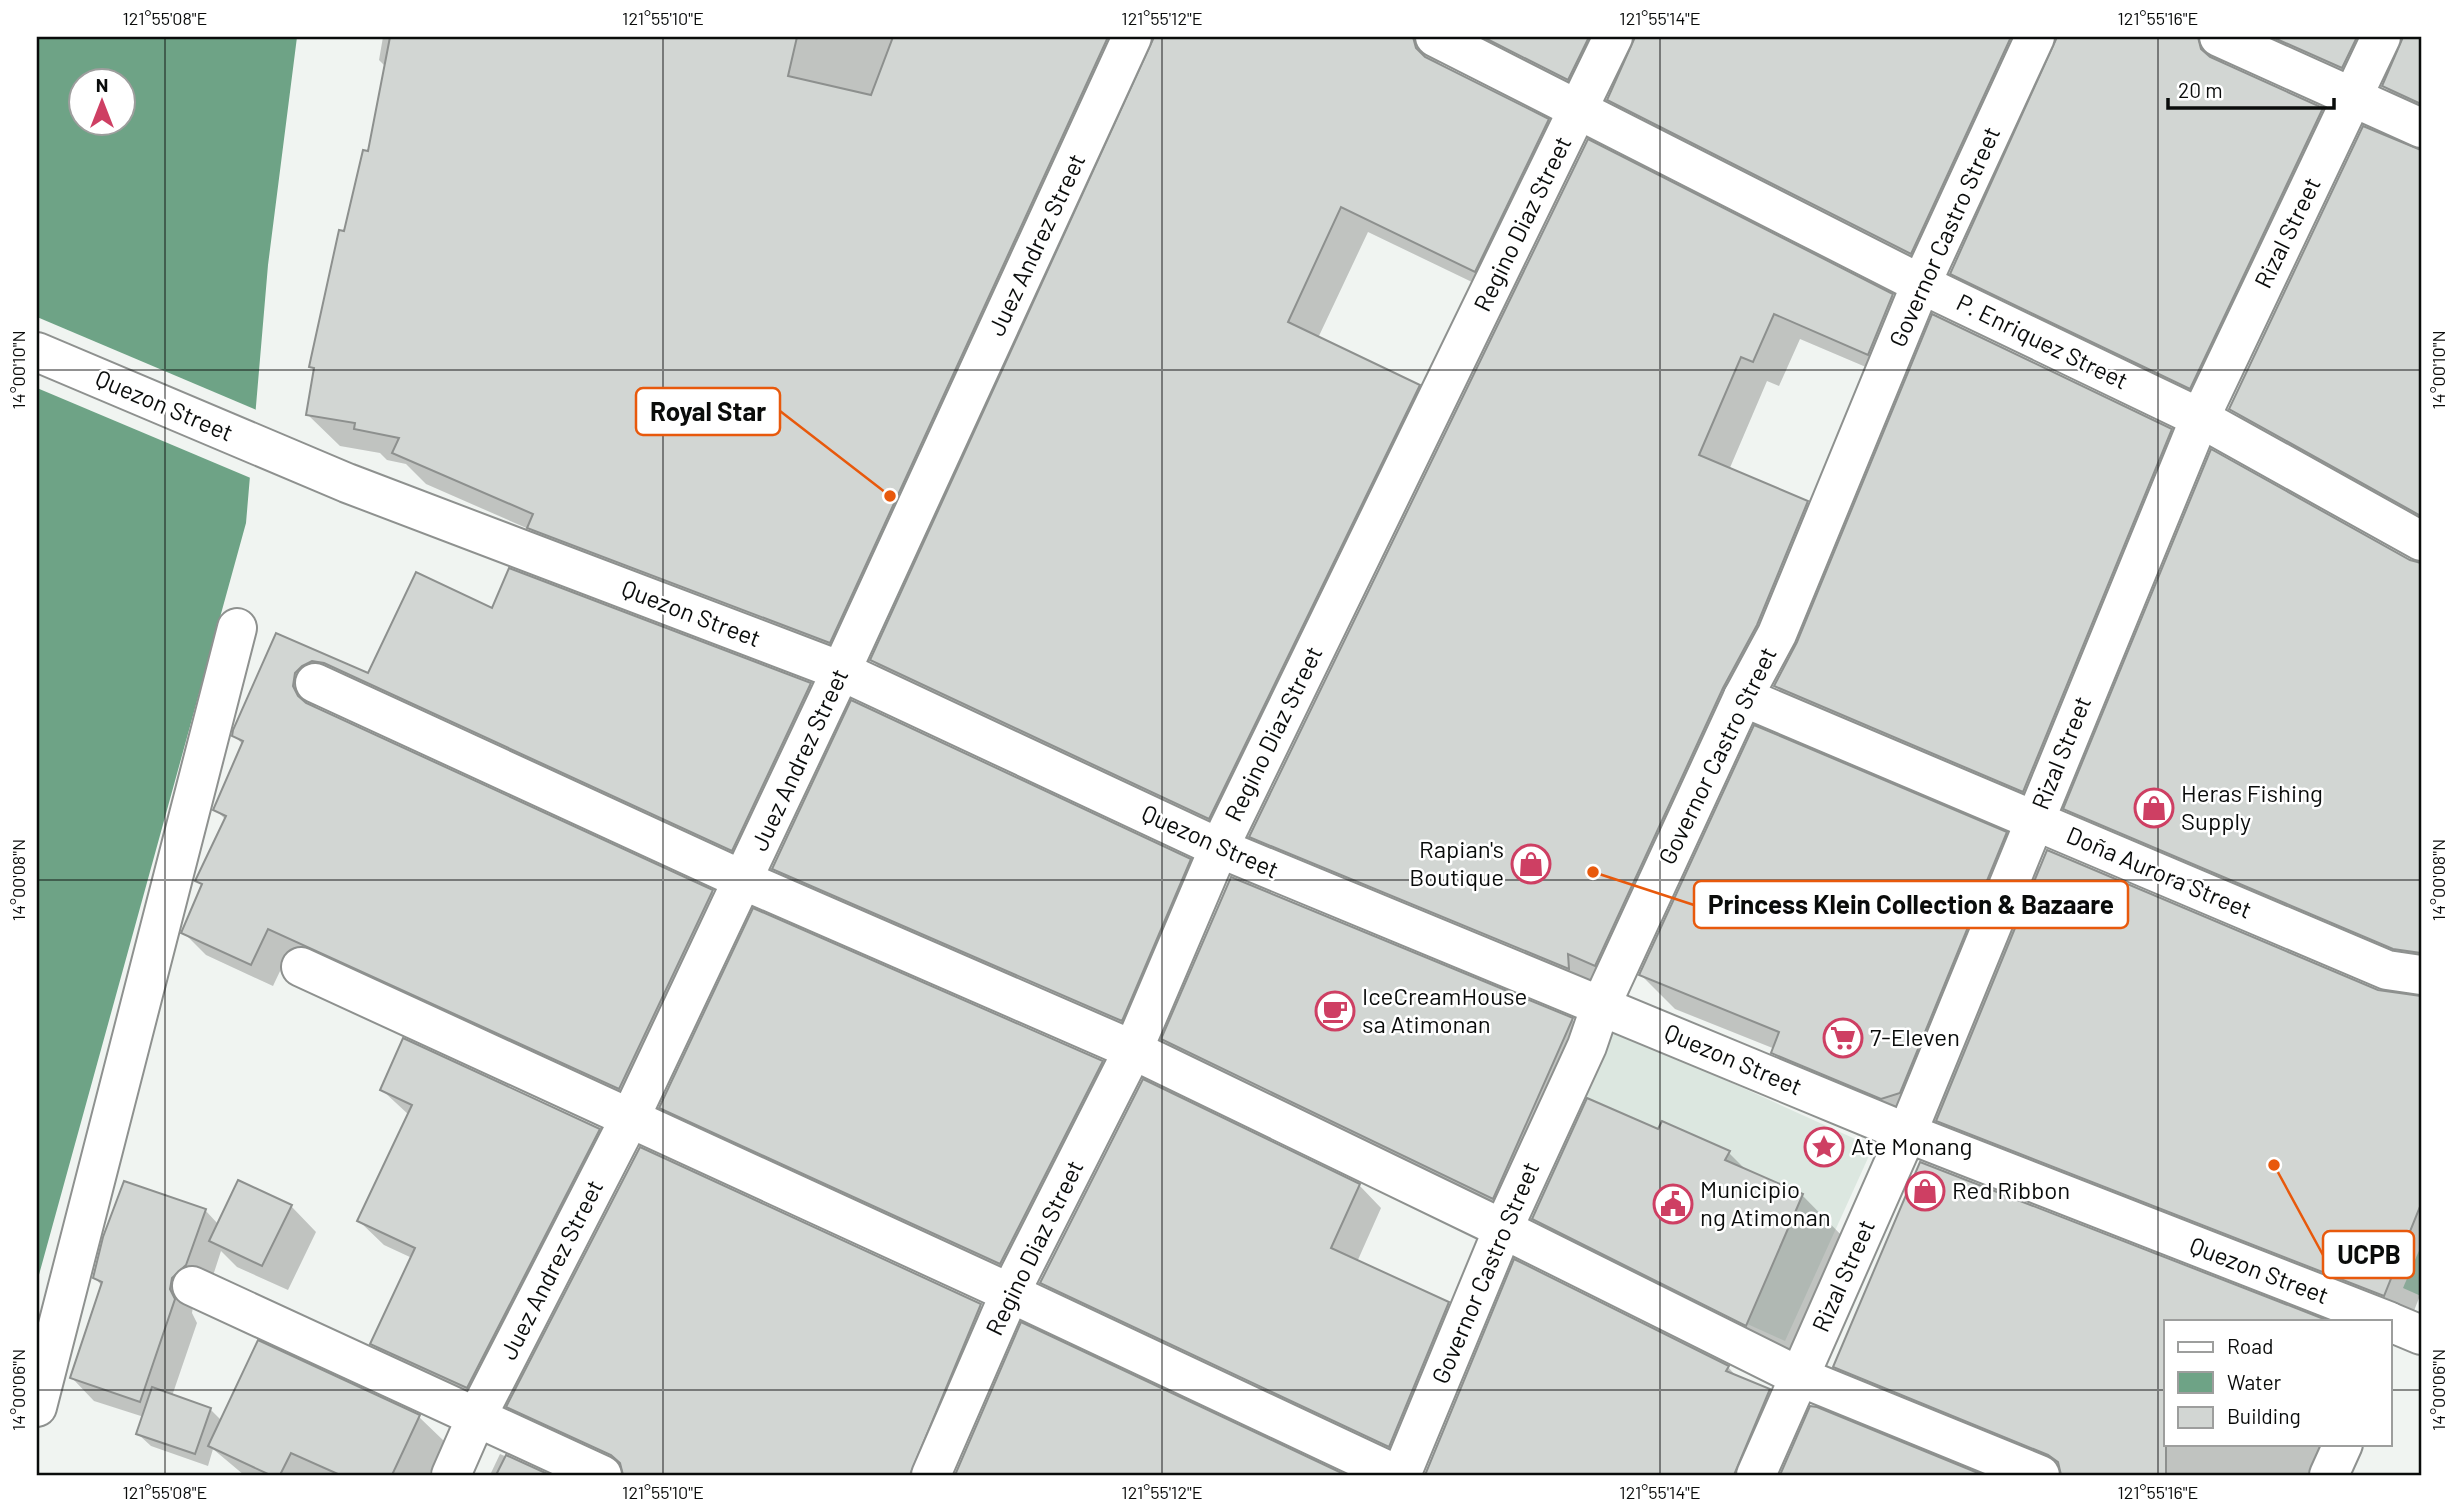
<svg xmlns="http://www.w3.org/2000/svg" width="2458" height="1512" font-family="Barlow,sans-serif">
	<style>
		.built { fill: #dce7e0 }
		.green { fill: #add4be }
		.water { fill: #6ea386; fill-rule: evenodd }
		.pier { fill: #f0f4f1 }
		.shadow { fill: #0003 }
		.building { fill: #d2d6d3; stroke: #8d908e; stroke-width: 2 }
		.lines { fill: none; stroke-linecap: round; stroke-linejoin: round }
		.street-casing { stroke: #8e918f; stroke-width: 42 }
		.secondary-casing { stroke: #8e918f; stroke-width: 42 }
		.street { stroke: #fff; stroke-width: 38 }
		.secondary { stroke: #fff; stroke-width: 38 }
		.ticks { fill: none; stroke: #0a0c0b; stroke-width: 2; stroke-opacity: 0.45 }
		.labels { text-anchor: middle; stroke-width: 5; stroke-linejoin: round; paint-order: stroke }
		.street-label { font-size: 24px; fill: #0a0c0b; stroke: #fff }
		.poi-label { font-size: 24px; fill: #0a0c0b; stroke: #fff; text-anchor: start }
		.leader { fill: none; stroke: #e8590c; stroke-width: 2.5 }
		.callout-dot { fill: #e8590c; stroke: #fff; stroke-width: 2.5 }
		.callout { fill: #fff; stroke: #e8590c; stroke-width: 2.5 }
		.callout-label { font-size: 26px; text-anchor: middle; font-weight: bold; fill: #0a0c0b }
		.neatline { fill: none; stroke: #0a0c0b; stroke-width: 2.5 }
		.ticks-label { font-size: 18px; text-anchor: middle; fill: #0a0c0b }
	</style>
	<rect width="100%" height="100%" fill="#f0f4f1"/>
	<path class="built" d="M 1613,1029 L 1873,1147 L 1785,1341 L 1526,1224 Z"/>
	<path class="green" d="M 2421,1246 L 2421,1296 L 2403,1288 Z"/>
	<path class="water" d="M 37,37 L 297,37 L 268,265 L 246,523 L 37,1282 ZM 80,80 L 122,80 L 122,122 L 80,122 Z"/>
	<path class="pier" d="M 37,317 L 259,411 L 253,479 L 37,388 Z"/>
	<g class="shadow">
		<path d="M 383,37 L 1161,37 L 1172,48 L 1150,51 L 1143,60 L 861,674 L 560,559 L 531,530 L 426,484 L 406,464 L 387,460 L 380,453 L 340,446 L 308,415 L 315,371 L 311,367 L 369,153 L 386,67 L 379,60 Z"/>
		<path d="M 1186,37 L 2020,37 L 1937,279 L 1635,125 L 1609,99 L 1634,42 L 1626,45 L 1594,104 L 1441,53 L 1438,65 L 1548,121 L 1573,147 L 1501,296 L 1368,232 L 1318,338 L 1419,386 L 1445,412 L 1235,844 L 898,686 L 872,660 Z"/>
		<path d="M 2060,37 L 2421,37 L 2421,118 L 2410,112 L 2384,86 L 2402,42 L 2394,45 L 2368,93 L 2225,54 L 2223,65 L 2322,109 L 2348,135 L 2216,413 L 1978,299 L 1952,273 Z"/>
		<path d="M 2364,128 L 2421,151 L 2421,526 L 2257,434 L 2231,408 Z"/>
		<path d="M 1588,142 L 1892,296 L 1918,322 L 1894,379 L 1800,339 L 1779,386 L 1767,381 L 1729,470 L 1807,503 L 1833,529 L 1594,993 L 1277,862 L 1251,836 Z"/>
		<path d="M 2171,430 L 2198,458 L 2050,818 L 1803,713 L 1776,686 Z"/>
		<path d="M 2410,562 L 2421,564 L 2421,974 L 2091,834 L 2065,809 Z"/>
		<path d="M 493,611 L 810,685 L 832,707 L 754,872 L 317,696 L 315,709 L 712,892 L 734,914 L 642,1110 L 290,950 L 273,986 L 206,955 L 183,932 L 203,886 L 197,880 L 226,820 L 215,809 L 243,745 L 234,735 L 277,635 L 369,676 Z"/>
		<path d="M 2006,834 L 2041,869 L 2378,992 L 2421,997 L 2421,1293 L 2410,1321 L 1964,1146 L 1936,1119 L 1933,1126 L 1807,1087 L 1773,1053 L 1775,1049 L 1675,1009 L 1641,975 Z"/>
		<path d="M 1190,860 L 1214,885 L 1146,1044 L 798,893 L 774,868 Z"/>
		<path d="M 1232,879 L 1572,1020 L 1603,1051 L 1524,1228 L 1194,1070 L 1163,1039 Z"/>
		<path d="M 1102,1062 L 1126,1087 L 1025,1287 L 686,1132 L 661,1107 Z"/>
		<path d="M 382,1090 L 599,1130 L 623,1154 L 491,1412 L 397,1368 L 372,1344 L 412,1258 L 384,1245 L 359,1221 L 409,1115 Z"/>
		<path d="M 1659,1132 L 1729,1153 L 1747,1171 L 1802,1195 L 1848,1242 L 1793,1371 L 1580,1265 L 1534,1218 Z"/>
		<path d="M 1921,1164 L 2324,1321 L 2166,1321 L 2166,1444 L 2340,1444 L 2327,1475 L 2063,1475 L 1861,1392 L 1835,1367 Z"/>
		<path d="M 1359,1185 L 1381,1208 L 1357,1262 L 1448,1303 L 1471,1326 L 1412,1468 L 1065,1305 L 1042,1282 Z"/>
		<path d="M 291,1206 L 316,1232 L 288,1290 L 237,1267 L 221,1251 L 209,1288 L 194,1300 L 192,1313 L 197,1323 L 172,1396 L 210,1409 L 222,1421 L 419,1417 L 445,1442 L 429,1475 L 244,1475 L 213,1449 L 208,1466 L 151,1446 L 138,1434 L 144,1417 L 94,1401 L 72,1378 L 102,1286 L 95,1278 L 205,1210 L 219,1225 Z"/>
		<path d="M 1515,1261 L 1728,1367 L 1738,1378 L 1769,1391 L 1795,1416 L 1769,1475 L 1426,1475 Z"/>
		<path d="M 980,1305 L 1006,1331 L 944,1475 L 625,1475 L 534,1432 L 508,1406 Z"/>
		<path d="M 1022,1325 L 1342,1475 L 957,1475 Z"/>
		<path d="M 1811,1408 L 1978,1475 L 1782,1475 Z"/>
		<path d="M 500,1454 L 546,1475 L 490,1475 Z"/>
	</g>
	<g class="building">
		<path d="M 390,37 L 797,37 L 788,76 L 871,95 L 893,37 L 1108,37 L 830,643 L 527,528 L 533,514 L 392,453 L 399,438 L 354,429 L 355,423 L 306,415 L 314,368 L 309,367 L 339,230 L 344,231 L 363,150 L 368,151 Z"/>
		<path d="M 1154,37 L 1413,37 L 1416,48 L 1425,57 L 1549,119 L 1475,272 L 1341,207 L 1288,322 L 1420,385 L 1209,819 L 870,660 Z"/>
		<path d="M 1483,37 L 1589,37 L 1568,80 Z"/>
		<path d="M 1635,37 L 2011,37 L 1911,254 L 1607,100 Z"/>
		<path d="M 2057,37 L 2198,37 L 2201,49 L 2210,57 L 2323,108 L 2190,389 L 1950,274 Z"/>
		<path d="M 2272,37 L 2357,37 L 2342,68 Z"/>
		<path d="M 2403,37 L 2421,37 L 2421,104 L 2382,86 Z"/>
		<path d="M 2363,126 L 2421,150 L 2421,516 L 2229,409 Z"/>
		<path d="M 1588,139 L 1893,294 L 1868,355 L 1774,314 L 1753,362 L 1741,357 L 1699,455 L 1808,501 L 1757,625 L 1723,688 L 1595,966 L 1568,954 L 1569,969 L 1249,837 Z"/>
		<path d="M 1932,314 L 2172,429 L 2023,792 L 1774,686 L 1797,642 Z"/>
		<path d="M 2211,449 L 2410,560 L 2421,563 L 2421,953 L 2393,949 L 2063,809 Z"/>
		<path d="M 509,568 L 811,683 L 732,851 L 324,663 L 312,661 L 302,666 L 295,673 L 293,686 L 298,696 L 306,703 L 713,890 L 619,1089 L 268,929 L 251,965 L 181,933 L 202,884 L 195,881 L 226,816 L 213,810 L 243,741 L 232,736 L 233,730 L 276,633 L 368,673 L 416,572 L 492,608 Z"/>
		<path d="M 851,700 L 1191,859 L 1122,1021 L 772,869 Z"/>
		<path d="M 1754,725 L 2007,832 L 1900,1093 L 1881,1099 L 1771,1053 L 1779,1032 L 1639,975 Z"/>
		<path d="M 2047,850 L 2378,990 L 2421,996 L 2421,1204 L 2384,1296 L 1936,1121 Z"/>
		<path d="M 1231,877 L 1573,1018 L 1493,1199 L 1161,1039 Z"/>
		<path d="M 753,908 L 1103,1061 L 1000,1264 L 659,1108 Z"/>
		<path d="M 403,1038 L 600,1129 L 467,1388 L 370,1344 L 415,1248 L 357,1221 L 412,1105 L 380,1090 Z"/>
		<path d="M 1143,1079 L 1360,1184 L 1331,1248 L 1449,1302 L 1389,1447 L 1040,1283 Z"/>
		<path d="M 1587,1098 L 1658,1129 L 1662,1121 L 1730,1151 L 1725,1160 L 1803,1194 L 1746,1326 L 1532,1219 Z"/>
		<path d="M 640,1147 L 981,1304 L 910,1475 L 623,1475 L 620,1463 L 611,1455 L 506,1407 Z"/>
		<path d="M 1920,1162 L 2329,1321 L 2166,1321 L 2166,1475 L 2061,1475 L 2058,1462 L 2048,1455 L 1833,1367 Z"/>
		<path d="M 238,1180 L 292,1205 L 262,1266 L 209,1241 Z"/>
		<path d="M 124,1181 L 206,1209 L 186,1265 L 172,1278 L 170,1289 L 175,1299 L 140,1402 L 70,1378 L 102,1282 L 93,1278 L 103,1237 Z"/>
		<path d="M 1514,1259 L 1729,1366 L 1726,1371 L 1770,1389 L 1734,1475 L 1425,1475 Z"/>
		<path d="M 1021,1322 L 1346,1475 L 955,1475 Z"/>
		<path d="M 258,1340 L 420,1415 L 392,1475 L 340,1475 L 291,1453 L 280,1475 L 270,1475 L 208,1446 Z"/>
		<path d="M 152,1387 L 211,1408 L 195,1454 L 136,1434 Z"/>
		<path d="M 1810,1406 L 1817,1407 L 1983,1475 L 1780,1475 Z"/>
		<path d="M 506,1455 L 550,1475 L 496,1475 Z"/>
	</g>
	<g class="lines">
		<defs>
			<g id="street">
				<path d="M 1435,37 L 1921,284 L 2200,418 L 2421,541"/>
				<path d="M 2219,37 L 2421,128"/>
				<path d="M 315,683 L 745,881 L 1133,1050 L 1503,1229 L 1800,1377 L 2040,1475"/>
				<path d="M 1743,697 L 2387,970 L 2421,975"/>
				<path d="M 301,967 L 1010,1293 L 1397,1475"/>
				<path d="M 192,1286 L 602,1475"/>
				<path d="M 37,1407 L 237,628"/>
				<path d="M 451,1475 L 476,1418 L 630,1118 L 841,671"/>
				<path d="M 931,1475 L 1010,1293 L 1133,1050 L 1219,848 L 1613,37"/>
				<path d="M 1401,1475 L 1503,1229 L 1587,1046 L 1601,1005 L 1743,697 L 1777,634 L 1921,284 L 2035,37"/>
				<path d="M 2329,1475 L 2343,1444"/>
			</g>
			<g id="secondary">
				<path d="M 37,352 L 347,483 L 841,671 L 1219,848 L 1907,1133 L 2388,1321"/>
				<path d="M 841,671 L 1132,37"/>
				<path d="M 2390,1322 L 2421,1335"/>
				<path d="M 1756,1475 L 1907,1133 L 2200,418 L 2381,37"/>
			</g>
		</defs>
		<use href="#street" class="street-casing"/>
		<use href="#secondary" class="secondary-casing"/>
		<use href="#street" class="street"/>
		<use href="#secondary" class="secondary"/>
	</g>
	<path class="ticks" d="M 165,37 L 165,1475M 663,37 L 663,1475M 1162,37 L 1162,1475M 1660,37 L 1660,1475M 2158,37 L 2158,1475M 37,370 L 2421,370M 37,880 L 2421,880M 37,1390 L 2166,1390M 2390,1390 L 2421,1390"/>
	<defs>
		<symbol id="shop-ring" viewBox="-11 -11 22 22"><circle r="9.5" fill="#fff" stroke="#ce3f63" stroke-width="1.5"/><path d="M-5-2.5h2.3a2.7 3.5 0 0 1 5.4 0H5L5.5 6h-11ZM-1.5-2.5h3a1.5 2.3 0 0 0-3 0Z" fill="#ce3f63"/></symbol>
		<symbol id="cafe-ring" viewBox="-11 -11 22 22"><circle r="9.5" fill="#fff" stroke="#ce3f63" stroke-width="1.5"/><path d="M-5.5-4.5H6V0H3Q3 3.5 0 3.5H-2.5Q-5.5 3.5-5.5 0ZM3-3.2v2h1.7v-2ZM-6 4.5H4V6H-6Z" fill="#ce3f63"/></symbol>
		<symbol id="supermarket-ring" viewBox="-11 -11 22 22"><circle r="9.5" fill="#fff" stroke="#ce3f63" stroke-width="1.5"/><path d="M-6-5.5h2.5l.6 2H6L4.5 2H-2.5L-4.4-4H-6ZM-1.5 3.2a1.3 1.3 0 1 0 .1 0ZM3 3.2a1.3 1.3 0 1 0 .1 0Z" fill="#ce3f63"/></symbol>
		<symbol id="sight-ring" viewBox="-11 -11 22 22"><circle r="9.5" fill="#fff" stroke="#ce3f63" stroke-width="1.5"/><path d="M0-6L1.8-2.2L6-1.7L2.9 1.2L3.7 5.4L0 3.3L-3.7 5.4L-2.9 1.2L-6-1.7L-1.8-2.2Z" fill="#ce3f63"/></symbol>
		<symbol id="civic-ring" viewBox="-11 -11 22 22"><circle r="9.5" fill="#fff" stroke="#ce3f63" stroke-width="1.5"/><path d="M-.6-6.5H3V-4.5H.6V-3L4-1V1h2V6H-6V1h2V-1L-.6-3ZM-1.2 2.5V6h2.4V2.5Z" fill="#ce3f63"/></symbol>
	</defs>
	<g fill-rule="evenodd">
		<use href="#shop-ring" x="2132" y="786" width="44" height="44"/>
		<use href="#shop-ring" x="1509" y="842" width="44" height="44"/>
		<use href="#cafe-ring" x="1313" y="989" width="44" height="44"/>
		<use href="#supermarket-ring" x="1821" y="1016" width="44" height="44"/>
		<use href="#sight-ring" x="1802" y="1125" width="44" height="44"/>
		<use href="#shop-ring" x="1903" y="1169" width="44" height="44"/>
		<use href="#civic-ring" x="1651" y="1182" width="44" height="44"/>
	</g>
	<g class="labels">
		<g class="street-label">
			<text transform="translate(1523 224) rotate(-64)" y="8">Regino Diaz Street</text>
			<text transform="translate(2288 233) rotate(-64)" y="8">Rizal Street</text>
			<text transform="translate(1945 237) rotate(-66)" y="8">Governor Castro Street</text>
			<text transform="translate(1037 245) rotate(-65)" y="8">Juez Andrez Street</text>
			<text transform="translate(2042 342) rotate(26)" y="8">P. Enriquez Street</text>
			<text transform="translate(164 406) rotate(23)" y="8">Quezon Street</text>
			<text transform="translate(691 614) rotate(21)" y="8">Quezon Street</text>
			<text transform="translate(1274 734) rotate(-64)" y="8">Regino Diaz Street</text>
			<text transform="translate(2062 753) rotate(-68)" y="8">Rizal Street</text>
			<text transform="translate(1718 756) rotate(-64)" y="8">Governor Castro Street</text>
			<text transform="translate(800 760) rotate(-65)" y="8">Juez Andrez Street</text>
			<text transform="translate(1210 842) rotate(24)" y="8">Quezon Street</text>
			<text transform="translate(2159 873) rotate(23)" y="8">Doña Aurora Street</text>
			<text transform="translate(1733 1060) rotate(23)" y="8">Quezon Street</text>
			<text transform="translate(1035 1248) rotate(-64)" y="8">Regino Diaz Street</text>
			<text transform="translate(552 1270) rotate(-63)" y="8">Juez Andrez Street</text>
			<text transform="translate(2259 1271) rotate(21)" y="8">Quezon Street</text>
			<text transform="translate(1486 1273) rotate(-67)" y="8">Governor Castro Street</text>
			<text transform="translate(1844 1276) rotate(-66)" y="8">Rizal Street</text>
		</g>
		<g class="poi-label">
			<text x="2181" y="802">Heras Fishing<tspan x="2181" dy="28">Supply</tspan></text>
			<text x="1504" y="858" text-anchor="end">Rapian's<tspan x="1504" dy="28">Boutique</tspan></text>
			<text x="1362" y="1005">IceCreamHouse<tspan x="1362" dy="28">sa Atimonan</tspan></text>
			<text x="1870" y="1046">7-Eleven</text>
			<text x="1851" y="1155">Ate Monang</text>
			<text x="1700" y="1198">Municipio<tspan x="1700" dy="28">ng Atimonan</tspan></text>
			<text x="1952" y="1199">Red Ribbon</text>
		</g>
	</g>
	<path class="leader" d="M890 496L780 411M1593 872L1694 905M2274 1165L2323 1255"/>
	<g class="callout-dot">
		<circle cx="890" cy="496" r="7"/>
		<circle cx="1593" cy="872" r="7"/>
		<circle cx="2274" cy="1165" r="7"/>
	</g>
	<g class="callout">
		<rect x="636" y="388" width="144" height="47" rx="7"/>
		<rect x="1694" y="881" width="434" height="47" rx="7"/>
		<rect x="2323" y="1231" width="91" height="47" rx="7"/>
	</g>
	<g class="callout-label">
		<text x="708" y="421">Royal Star</text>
		<text x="1911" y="914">Princess Klein Collection &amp; Bazaare</text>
		<text x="2369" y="1264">UCPB</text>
	</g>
	<rect width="2458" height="1512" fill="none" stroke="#ffffff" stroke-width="77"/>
	<rect x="2164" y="1320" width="228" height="126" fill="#ffffff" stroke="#9d9e9d" stroke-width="2"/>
	<rect x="2178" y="1342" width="35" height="10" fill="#ffffff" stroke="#9d9e9d" stroke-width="2"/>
	<text x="2227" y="1354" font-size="21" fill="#0a0c0b">Road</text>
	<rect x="2178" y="1372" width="35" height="21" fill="#6ea386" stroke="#9d9e9d" stroke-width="2"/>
	<text x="2227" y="1390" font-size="21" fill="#0a0c0b">Water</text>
	<rect x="2178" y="1407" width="35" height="21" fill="#d2d6d3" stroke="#9d9e9d" stroke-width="2"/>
	<text x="2227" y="1424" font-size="21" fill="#0a0c0b">Building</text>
	<g transform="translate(102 102)"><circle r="33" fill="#ffffff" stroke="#9d9e9d" stroke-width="2"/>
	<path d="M0-5L12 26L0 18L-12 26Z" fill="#ce3f63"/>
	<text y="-10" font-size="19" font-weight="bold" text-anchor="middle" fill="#0a0c0b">N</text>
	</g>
	<path d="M2168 98v10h166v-10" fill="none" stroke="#0a0c0b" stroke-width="3.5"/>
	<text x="2178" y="98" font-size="21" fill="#0a0c0b" stroke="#ffffff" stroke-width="5" paint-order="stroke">20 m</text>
	<rect x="38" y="38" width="2382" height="1436" class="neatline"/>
	<g class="ticks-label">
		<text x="165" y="25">121°55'08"E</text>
		<text x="663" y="25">121°55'10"E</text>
		<text x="1162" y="25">121°55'12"E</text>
		<text x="1660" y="25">121°55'14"E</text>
		<text x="2158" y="25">121°55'16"E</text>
		<text transform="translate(19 370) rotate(-90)" y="6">14°00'10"N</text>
		<text transform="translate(2439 370) rotate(-90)" y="6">14°00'10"N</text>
		<text transform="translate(19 880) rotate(-90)" y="6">14°00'08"N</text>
		<text transform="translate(2439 880) rotate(-90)" y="6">14°00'08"N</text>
		<text transform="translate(19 1390) rotate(-90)" y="6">14°00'06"N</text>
		<text transform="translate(2439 1390) rotate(-90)" y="6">14°00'06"N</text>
		<text x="165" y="1499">121°55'08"E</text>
		<text x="663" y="1499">121°55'10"E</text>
		<text x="1162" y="1499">121°55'12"E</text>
		<text x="1660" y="1499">121°55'14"E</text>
		<text x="2158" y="1499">121°55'16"E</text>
	</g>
</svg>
